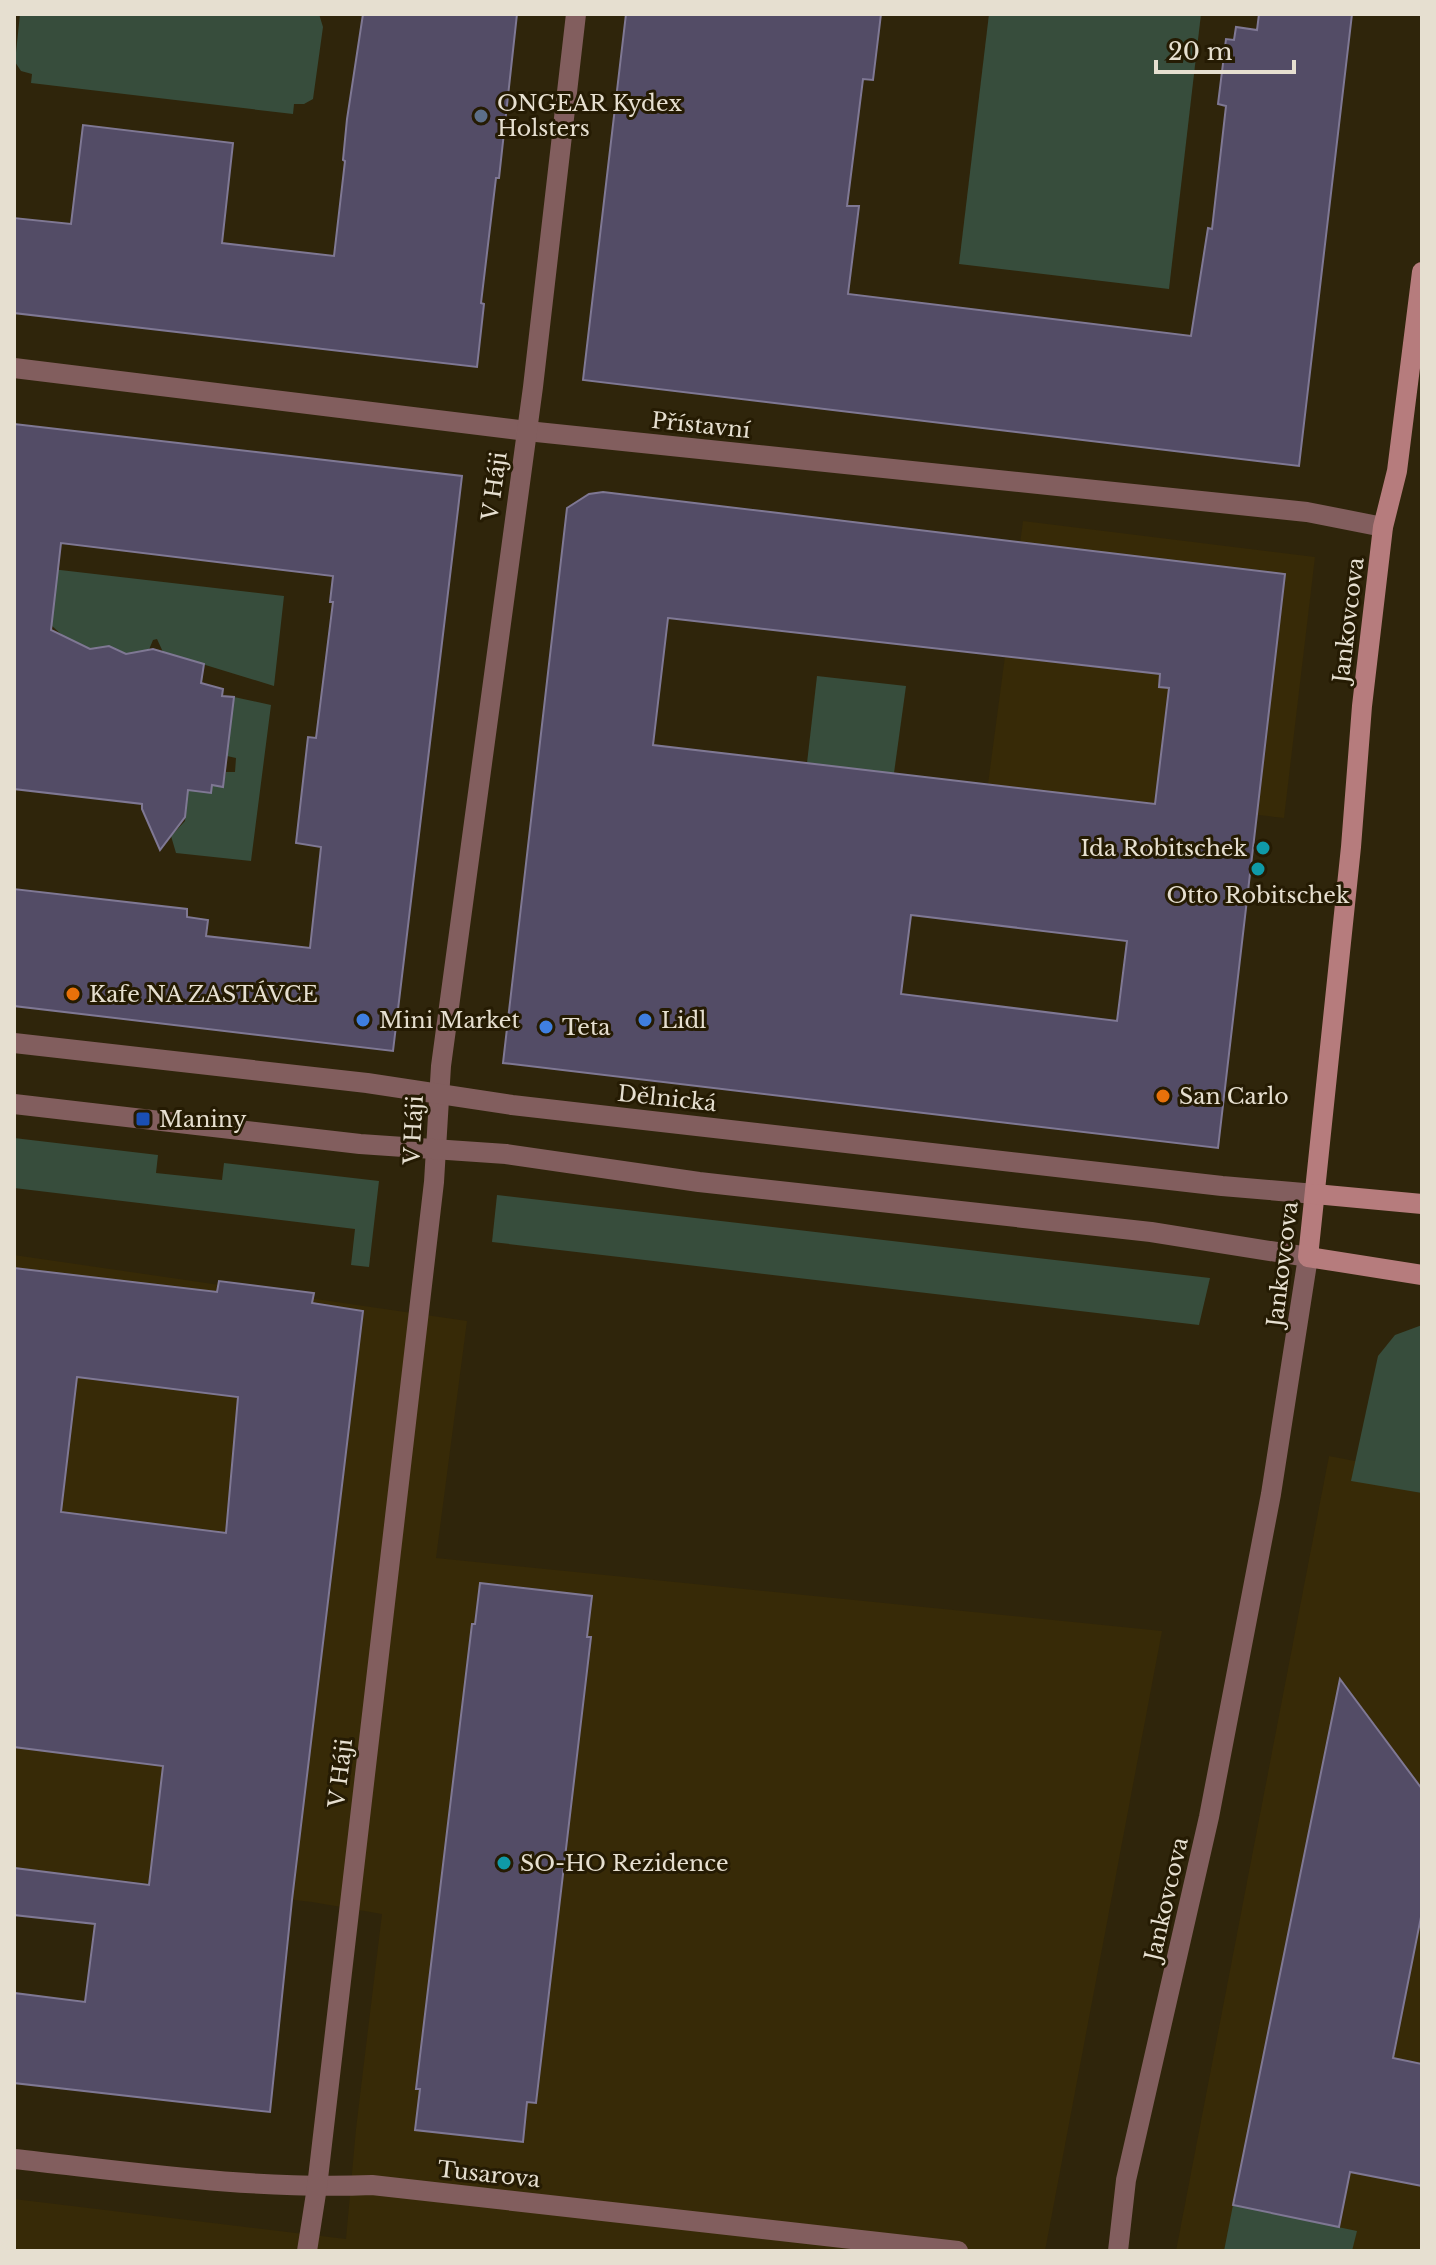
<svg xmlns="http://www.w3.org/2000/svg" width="1436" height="2265" font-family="'Libre Baskerville',serif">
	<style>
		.built { fill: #372a07 }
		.green { fill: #374d3c }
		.building { fill: #534c66; stroke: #7f7894; stroke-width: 2; fill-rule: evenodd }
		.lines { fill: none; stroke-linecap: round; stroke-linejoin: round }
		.minor { stroke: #825e5e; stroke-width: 20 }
		.tertiary { stroke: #825e5e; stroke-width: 20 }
		.secondary { stroke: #b67c7d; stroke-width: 20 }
		.service-dot { fill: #5c6f8a; stroke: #251b03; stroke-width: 3 }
		.culture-dot { fill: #0f9aa8; stroke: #251b03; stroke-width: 3 }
		.food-dot { fill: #e8710a; stroke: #251b03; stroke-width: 3 }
		.shop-dot { fill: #3f7fe0; stroke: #251b03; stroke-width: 3 }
		.transit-dot { fill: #1a4fb4; stroke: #251b03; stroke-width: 3 }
		.labels { text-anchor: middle; stroke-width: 6; stroke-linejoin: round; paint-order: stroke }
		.poi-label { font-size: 22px; fill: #e6dfd0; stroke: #251b03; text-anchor: start }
		.street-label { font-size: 22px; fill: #e6dfd0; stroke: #251b03 }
	</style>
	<rect width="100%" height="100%" fill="#2f250b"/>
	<g class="built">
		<path d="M 1023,521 L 1315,557 L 1284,818 L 988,784 Z"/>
		<path d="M 14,1255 L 467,1321 L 436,1558 L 1162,1631 L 1045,2251 L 14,2251 L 14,2199 L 346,2239 L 356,2129 L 382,1914 L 312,1902 L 14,1868 Z"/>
		<path d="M 1329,1456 L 1422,1474 L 1422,2251 L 1176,2251 Z"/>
	</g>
	<g class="green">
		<path d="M 20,14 L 319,14 L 323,27 L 313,99 L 304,104 L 294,104 L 293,114 L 31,83 L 32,74 L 21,71 L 15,62 Z"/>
		<path d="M 989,14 L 1201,14 L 1169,289 L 959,264 Z"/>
		<path d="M 43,568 L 284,596 L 274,686 L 163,652 L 157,639 L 153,640 L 148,652 L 130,659 L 111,647 L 96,654 L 70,642 L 52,626 L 53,610 Z"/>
		<path d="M 817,676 L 906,686 L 894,773 L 807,763 Z"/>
		<path d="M 234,697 L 271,705 L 251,861 L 176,853 L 171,836 L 185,821 L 188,790 L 211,793 L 212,785 L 223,787 L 226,772 L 235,772 L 236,758 L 227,756 Z"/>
		<path d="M 14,1138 L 158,1155 L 156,1173 L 222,1180 L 224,1163 L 379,1181 L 369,1267 L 351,1265 L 355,1229 L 14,1188 Z"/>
		<path d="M 497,1195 L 1210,1278 L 1199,1325 L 492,1242 Z"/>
		<path d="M 1422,1325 L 1422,1493 L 1351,1481 L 1378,1356 L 1395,1335 Z"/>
		<path d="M 1233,2205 L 1357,2231 L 1352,2251 L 1224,2251 Z"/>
	</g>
	<g class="building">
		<path d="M 363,14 L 517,14 L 499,178 L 496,178 L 481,303 L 484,304 L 477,367 L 14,313 L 14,218 L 71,224 L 83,125 L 233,143 L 222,243 L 334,256 L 345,161 L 343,160 L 347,119 Z"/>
		<path d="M 626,14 L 881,14 L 873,80 L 863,79 L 847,206 L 859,206 L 848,294 L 1191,336 L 1208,228 L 1212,229 L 1226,106 L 1218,104 L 1226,39 L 1234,40 L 1236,27 L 1257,30 L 1259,14 L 1352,14 L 1299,466 L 583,380 Z"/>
		<path d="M 14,424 L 462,476 L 393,1051 L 14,1006 L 14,889 L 187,909 L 187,917 L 208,920 L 206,936 L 310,948 L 321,847 L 296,843 L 308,737 L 316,738 L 333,602 L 330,602 L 333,576 L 61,543 L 51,630 L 90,649 L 109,646 L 126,654 L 153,649 L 204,664 L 201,683 L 223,689 L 222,696 L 234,697 L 223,787 L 212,785 L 211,793 L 188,790 L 185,817 L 160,850 L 142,809 L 142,804 L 14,789 Z"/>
		<path d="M 603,492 L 1285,574 L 1218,1148 L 503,1063 L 567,508 L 589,494 ZM 668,618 L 1160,674 L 1159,687 L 1169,688 L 1155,804 L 653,745 ZM 911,915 L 1127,941 L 1117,1021 L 901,994 Z"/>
		<path d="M 14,1268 L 217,1292 L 219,1281 L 314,1293 L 312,1303 L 363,1311 L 292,1900 L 270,2112 L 14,2083 L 14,1993 L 85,2002 L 95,1924 L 14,1915 L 14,1868 L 149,1885 L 163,1766 L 14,1747 ZM 77,1377 L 238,1397 L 226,1533 L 61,1512 Z"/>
		<path d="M 480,1583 L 592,1596 L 587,1637 L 591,1637 L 536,2103 L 527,2102 L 523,2142 L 415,2130 L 420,2089 L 416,2089 L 472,1624 L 475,1624 Z"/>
		<path d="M 1340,1679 L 1422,1789 L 1422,1912 L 1393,2058 L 1422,2064 L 1422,2186 L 1350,2172 L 1339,2227 L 1233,2205 Z"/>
	</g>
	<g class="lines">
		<g class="minor">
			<path d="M 14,368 L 527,431 L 1307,512 L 1383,527"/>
			<path d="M 14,2159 C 133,2172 252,2190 372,2185 L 958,2251"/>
			<path d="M 307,2251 L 317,2187 L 434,1182 L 441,1066 L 533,387 L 576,14"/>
		</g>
		<g class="tertiary">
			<path d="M 14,1043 L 367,1083 L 512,1105 L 1222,1186 L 1315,1194"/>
			<path d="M 14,1104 L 360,1144 L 506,1154 L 699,1182 L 1151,1232 L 1308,1257 L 1271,1494 L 1209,1817 L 1126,2180 L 1118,2251"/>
		</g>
		<g class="secondary">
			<path d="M 1422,272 L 1397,471 L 1383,527 L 1362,706 L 1351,847 L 1308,1257 L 1422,1275"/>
			<path d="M 1315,1194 L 1422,1204"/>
		</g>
	</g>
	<circle class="service-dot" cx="481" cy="116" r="8"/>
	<g class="culture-dot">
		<circle cx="1263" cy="848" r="8"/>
		<circle cx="1258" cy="869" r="8"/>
		<circle cx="504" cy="1863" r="8"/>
	</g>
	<g class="food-dot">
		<circle cx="73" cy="994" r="8"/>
		<circle cx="1163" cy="1096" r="8"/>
	</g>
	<g class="shop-dot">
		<circle cx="363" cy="1020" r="8"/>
		<circle cx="645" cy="1020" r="8"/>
		<circle cx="546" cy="1027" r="8"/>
	</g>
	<rect class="transit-dot" x="135" y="1111" width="16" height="16" rx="4"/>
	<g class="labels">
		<g class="poi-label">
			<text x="497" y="111">ONGEAR Kydex<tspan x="497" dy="25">Holsters</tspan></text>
			<text x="1247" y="856" text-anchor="end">Ida Robitschek</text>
			<text x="1258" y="903" text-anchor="middle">Otto Robitschek</text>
			<text x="89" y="1002">Kafe NA ZASTÁVCE</text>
			<text x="379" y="1028">Mini Market</text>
			<text x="661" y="1028">Lidl</text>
			<text x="562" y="1035">Teta</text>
			<text x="1179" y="1104">San Carlo</text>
			<text x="159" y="1127">Maniny</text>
			<text x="520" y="1871">SO-HO Rezidence</text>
		</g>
		<g class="street-label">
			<text transform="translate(701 425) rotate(6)" y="8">Přístavní</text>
			<text transform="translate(494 486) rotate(-82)" y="8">V Háji</text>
			<text transform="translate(1348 620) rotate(-83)" y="8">Jankovcova</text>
			<text transform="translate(667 1098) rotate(6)" y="8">Dělnická</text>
			<text transform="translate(413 1130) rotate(-87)" y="8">V Háji</text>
			<text transform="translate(1282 1264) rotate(-83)" y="8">Jankovcova</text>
			<text transform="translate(340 1773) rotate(-83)" y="8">V Háji</text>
			<text transform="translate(1166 1899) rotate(-77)" y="8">Jankovcova</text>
			<text transform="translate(489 2174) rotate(6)" y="8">Tusarova</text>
		</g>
	</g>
	<rect width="1436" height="2265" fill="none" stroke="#e6dfd0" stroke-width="32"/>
	<path d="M1156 60v12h138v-12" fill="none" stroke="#e6dfd0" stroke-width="4"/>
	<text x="1168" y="60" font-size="24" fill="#e6dfd0" stroke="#251b03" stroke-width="6" paint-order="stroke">20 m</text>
</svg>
